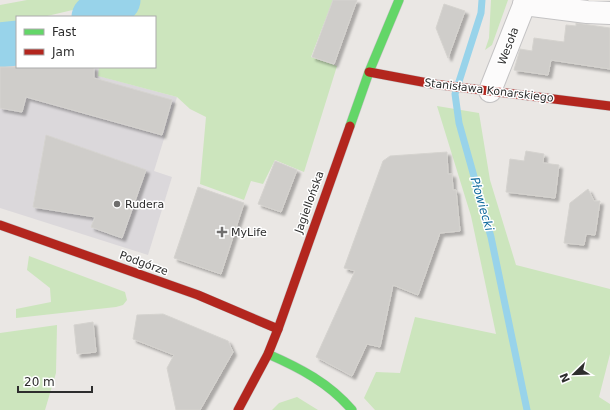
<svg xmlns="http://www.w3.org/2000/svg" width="610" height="410" font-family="'DejaVu Sans',sans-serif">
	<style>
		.industrial { fill: #dbd8db }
		.green { fill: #cce5bd }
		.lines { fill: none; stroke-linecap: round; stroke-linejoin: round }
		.stream { stroke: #98d3ea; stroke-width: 7 }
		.river { stroke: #98d3ea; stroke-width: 45 }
		.building { fill: #cfcdca; stroke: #d5d3cf; filter: url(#shadow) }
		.street-casing { stroke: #c4c3c4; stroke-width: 24 }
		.fast-casing { stroke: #c4c3c4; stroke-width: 10 }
		.jam-casing { stroke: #c4c3c4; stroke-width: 10 }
		.street { stroke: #fcfbfb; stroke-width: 22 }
		.fast { stroke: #63d668; stroke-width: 9 }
		.jam { stroke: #b3261e; stroke-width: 9 }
		.poi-dot { fill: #6f6e6d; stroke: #fff; stroke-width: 1.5 }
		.labels { text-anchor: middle; stroke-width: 3; stroke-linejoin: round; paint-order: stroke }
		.street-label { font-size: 11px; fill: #2d2d2d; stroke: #fff }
		.poi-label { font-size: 11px; fill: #2d2d2d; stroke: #fff; text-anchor: start }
		.water-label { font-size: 12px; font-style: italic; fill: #106a9d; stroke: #fff }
	</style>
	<defs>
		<filter id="shadow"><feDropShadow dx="3.5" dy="3.5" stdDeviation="1" flood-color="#0004"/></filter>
	</defs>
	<rect width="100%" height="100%" fill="#eae7e4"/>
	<path class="industrial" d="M 17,56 L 17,67 L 99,67 L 99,76 L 177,97 L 154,171 L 172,177 L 148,255 L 0,208 L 0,59 Z"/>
	<g class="green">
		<path d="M 27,0 L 91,0 L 81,8 L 43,17 L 17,17 L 17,23 L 0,27 L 0,5 Z"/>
		<path d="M 136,0 L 333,0 L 311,57 L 337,66 L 304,172 L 275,160 L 263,184 L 251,181 L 244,200 L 200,184 L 206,117 L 190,109 L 177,97 L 98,76 L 99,67 L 155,67 L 155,17 L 116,17 Z"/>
		<path d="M 491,0 L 508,0 L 492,45 L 485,50 L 489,38 Z"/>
		<path d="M 437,106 L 479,113 L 490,180 L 516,265 L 610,289 L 610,354 L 599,397 L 610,404 L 610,410 L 375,410 L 364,398 L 376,372 L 400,373 L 415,317 L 496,334 L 471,216 Z"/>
		<path d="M 29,256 L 125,292 L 127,300 L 123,305 L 116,307 L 16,318 L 16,309 L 51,302 L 50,288 L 27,270 Z"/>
		<path d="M 57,325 L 56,373 L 45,410 L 0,410 L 0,333 Z"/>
		<path d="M 297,397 L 318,410 L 272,410 L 279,403 Z"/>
	</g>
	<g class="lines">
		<path class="stream" d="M 482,0 L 481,13 L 455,94 L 459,123 L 491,237 L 527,410"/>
		<g class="river">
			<path d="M 94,17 L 118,0"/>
			<path d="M 0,45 L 17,43"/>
		</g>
	</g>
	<g class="building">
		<path d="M 333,0 L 357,0 L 334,64 L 312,57 Z"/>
		<path d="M 444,4 L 465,11 L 448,58 L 436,28 Z"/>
		<path d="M 576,23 L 610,28 L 610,69 L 551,60 L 548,75 L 514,70 L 520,49 L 532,51 L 534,38 L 564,42 L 566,25 L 576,26 Z"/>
		<path d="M 0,67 L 94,67 L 94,78 L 172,100 L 162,135 L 26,97 L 22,112 L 0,108 Z"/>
		<path d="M 46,135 L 146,170 L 122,238 L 91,227 L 95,217 L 33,207 Z"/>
		<path d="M 526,151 L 544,154 L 543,163 L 559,165 L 555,198 L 506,192 L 510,159 L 524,161 Z"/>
		<path d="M 447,152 L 448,174 L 452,174 L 453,190 L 456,190 L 460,231 L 440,233 L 418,295 L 393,285 L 380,347 L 367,344 L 352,376 L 316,357 L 355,271 L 344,268 L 383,161 L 390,156 Z"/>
		<path d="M 275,161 L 297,170 L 281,212 L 258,204 Z"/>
		<path d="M 198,187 L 244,203 L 221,274 L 174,258 Z"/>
		<path d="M 588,189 L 594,201 L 600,201 L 595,235 L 586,234 L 584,245 L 564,243 L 570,203 Z"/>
		<path d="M 163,314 L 228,341 L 233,352 L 200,410 L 176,410 L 167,368 L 174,355 L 133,339 L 137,315 Z"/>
		<path d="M 93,322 L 96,352 L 77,354 L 74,325 Z"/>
	</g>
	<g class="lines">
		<defs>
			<g id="street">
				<path d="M 524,4 L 587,12 L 610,13"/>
				<path d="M 490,91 L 526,0"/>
			</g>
			<g id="fast">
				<path d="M 350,126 L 369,72 L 399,0"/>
				<path d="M 268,354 C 300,368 329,383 352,410"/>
			</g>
			<g id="jam">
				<path d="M 369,72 L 433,84 L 610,106"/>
				<path d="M 0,225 L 198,295 L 278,329"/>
				<path d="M 238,410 L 268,354 L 278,329 L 350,126"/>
			</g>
		</defs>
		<use href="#street" class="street-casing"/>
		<use href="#fast" class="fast-casing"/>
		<use href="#jam" class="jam-casing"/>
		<use href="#street" class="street"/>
		<use href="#fast" class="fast"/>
		<use href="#jam" class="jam"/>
	</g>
	<g class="poi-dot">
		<circle cx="117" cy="204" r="4"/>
		<path d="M220 226h4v4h4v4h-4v4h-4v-4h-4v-4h4z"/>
	</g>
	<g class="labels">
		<g class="street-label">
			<text transform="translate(508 46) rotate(-69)" y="4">Wesoła</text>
			<text transform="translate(489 90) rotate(7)" y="4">Stanisława Konarskiego</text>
			<text transform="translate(309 202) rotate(-70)" y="4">Jagiellońska</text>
			<text transform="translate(144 263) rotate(20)" y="4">Podgórze</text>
		</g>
		<g class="poi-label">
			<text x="125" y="208">Rudera</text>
			<text x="231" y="236">MyLife</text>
		</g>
		<g class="water-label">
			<text transform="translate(482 204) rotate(74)" y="4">Płowiecki</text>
		</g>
	</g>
	<rect x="16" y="16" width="140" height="52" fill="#ffffff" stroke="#ababab"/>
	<rect x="24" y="29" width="20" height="6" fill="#63d668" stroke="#ababab"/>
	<text x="52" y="36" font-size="12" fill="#2d2d2d">Fast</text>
	<rect x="24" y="49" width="20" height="6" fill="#b3261e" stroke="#ababab"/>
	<text x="52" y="56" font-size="12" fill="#2d2d2d">Jam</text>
	<g transform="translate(574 374) rotate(247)" stroke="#ffffff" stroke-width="3" paint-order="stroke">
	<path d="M0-3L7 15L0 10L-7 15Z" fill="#2d2d2d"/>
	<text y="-6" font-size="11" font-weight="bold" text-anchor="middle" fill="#2d2d2d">N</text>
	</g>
	<path d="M18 386v6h74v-6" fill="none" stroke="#2d2d2d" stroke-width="2"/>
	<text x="24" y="386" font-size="12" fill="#2d2d2d" stroke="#ffffff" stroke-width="3" paint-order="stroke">20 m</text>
</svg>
